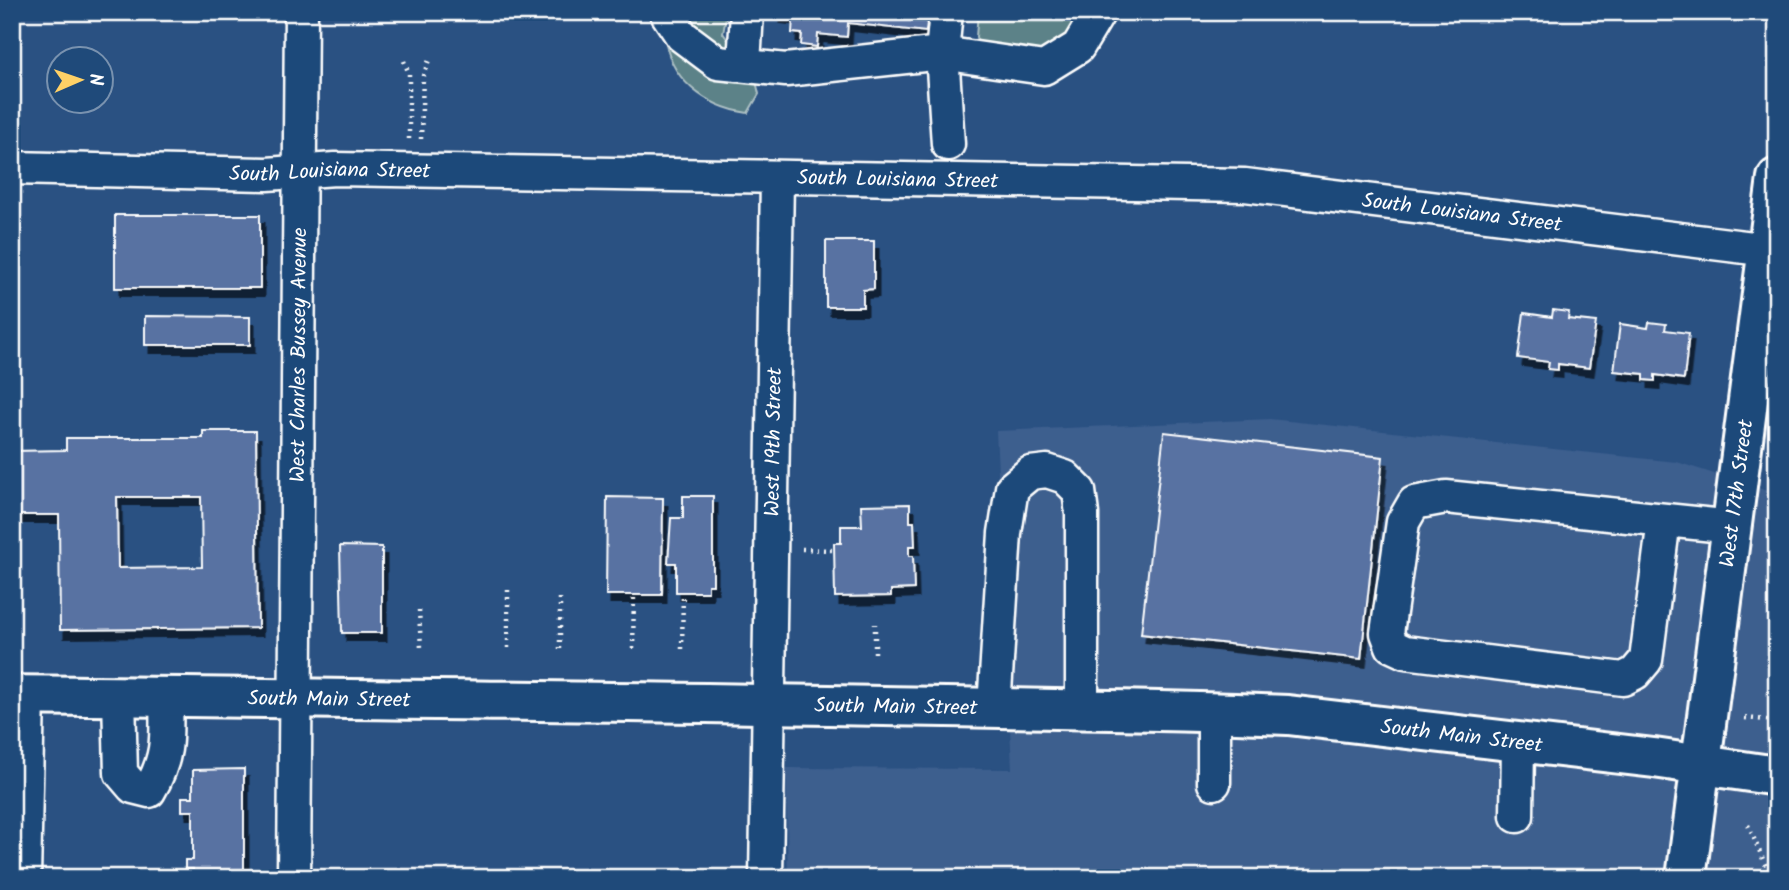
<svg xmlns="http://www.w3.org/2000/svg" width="1789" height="890" font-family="Kalam,sans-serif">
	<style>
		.built { fill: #3c5e8e }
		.green { fill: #5b8288; stroke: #adc0c4; stroke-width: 2 }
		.building { fill: #5872a2; stroke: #fff; stroke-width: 2; fill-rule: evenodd; filter: url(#shadow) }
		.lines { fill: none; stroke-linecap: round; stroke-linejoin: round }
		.minor-casing { stroke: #fff; stroke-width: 37 }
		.major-casing { stroke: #fff; stroke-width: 44 }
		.path { stroke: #fff; stroke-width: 4.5; stroke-dasharray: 2 5; stroke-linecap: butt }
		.minor { stroke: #1f4a7a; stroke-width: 32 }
		.major { stroke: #1f4a7a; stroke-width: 38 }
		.labels { text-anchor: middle; stroke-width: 6; stroke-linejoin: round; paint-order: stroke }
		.street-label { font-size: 21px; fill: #fff; stroke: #1f4a7a }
	</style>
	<defs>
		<filter id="shadow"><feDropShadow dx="4.5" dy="8" stdDeviation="0" flood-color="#0009"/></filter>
	</defs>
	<rect width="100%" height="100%" fill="#2a5182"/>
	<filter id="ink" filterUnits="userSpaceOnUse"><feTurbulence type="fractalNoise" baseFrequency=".0143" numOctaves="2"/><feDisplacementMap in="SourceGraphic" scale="14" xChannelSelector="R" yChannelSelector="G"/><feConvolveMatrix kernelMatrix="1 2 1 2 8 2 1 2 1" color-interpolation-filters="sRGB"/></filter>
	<g filter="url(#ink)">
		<path class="built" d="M 1270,419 L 1677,462 L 1777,494 L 1777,878 L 788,878 L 786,768 L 1012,769 L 996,431 Z"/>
		<g class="green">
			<path d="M 727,12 L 723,33 L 730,43 L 727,49 L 721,49 L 678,14 Z"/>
			<path d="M 978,12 L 1086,12 L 1071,37 L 1043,52 L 978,44 L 976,37 Z"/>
			<path d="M 665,35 L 756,81 L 759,94 L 748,113 C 706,107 668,79 665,35 Z"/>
		</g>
		<g class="building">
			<path d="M 777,12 L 928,12 L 926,32 L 848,23 L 847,37 L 818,34 L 817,47 L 801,45 L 802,34 L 792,33 L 793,17 L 776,15 Z"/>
			<rect x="115" y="215" width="145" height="73"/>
			<path d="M 826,241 L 874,241 L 874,289 L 863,290 L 863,307 L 826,307 Z"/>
			<path d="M 1553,310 L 1569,312 L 1568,319 L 1596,322 L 1589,368 L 1558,364 L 1558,370 L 1548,369 L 1549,362 L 1518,358 L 1524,313 L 1552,317 Z"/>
			<path d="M 145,316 L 250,317 L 250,345 L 145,345 Z"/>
			<path d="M 1649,322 L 1666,324 L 1665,330 L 1689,333 L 1684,379 L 1655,375 L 1655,381 L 1644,380 L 1644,374 L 1614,371 L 1620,324 L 1648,328 Z"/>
			<path d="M 203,431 L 256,431 L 258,628 L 60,630 L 59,515 L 12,515 L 12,451 L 66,450 L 66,438 L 203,438 ZM 117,497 L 201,497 L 202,567 L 118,568 Z"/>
			<path d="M 1164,432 L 1383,457 L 1361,659 L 1141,634 Z"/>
			<path d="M 683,496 L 713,496 L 713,585 L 708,585 L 708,592 L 676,592 L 676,563 L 668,563 L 671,518 L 683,518 Z"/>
			<path d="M 607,497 L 663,498 L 662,595 L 606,595 Z"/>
			<path d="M 910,504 L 910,522 L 914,522 L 915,546 L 909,546 L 909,556 L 913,556 L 914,589 L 891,590 L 891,596 L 835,597 L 834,543 L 841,543 L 841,526 L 862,526 L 861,505 Z"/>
			<path d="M 340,546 L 382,547 L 382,633 L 342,633 Z"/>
			<path d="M 244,769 L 244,878 L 193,878 L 193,869 L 185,869 L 185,860 L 193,860 L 193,811 L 182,811 L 182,797 L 193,797 L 193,770 Z"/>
		</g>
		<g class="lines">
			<defs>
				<g id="minor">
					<path d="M 666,12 L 682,36 L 718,63 L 786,70 L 942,53 L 1044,68 L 1078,47 L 1099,12"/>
					<path d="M 946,12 L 942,53 L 948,144"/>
					<path d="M 744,64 L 747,12"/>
					<path id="s1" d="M 12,168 L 267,174 L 335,169 L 1245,185 L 1777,251"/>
					<path d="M 1664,520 L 1646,660 L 1635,673 L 1623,679 L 1405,652 L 1392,646 L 1387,633 L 1403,522 L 1414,503 L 1446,497 L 1733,527"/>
					<path d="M 119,697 L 121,773 L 133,787 L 149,791 C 169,757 167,737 166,698"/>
					<path d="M 994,708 L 1005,533 L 1012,488 L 1030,473 L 1047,471 L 1065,477 L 1079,491 L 1082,514 L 1082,709"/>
					<path d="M 1214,783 L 1214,712"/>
					<path d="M 1517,816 L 1518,743"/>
					<path d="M 24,878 L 28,695"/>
					<path id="s2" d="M 294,878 L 301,12"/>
					<path id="s3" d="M 766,878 L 777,179"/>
				</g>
				<g id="major">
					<path id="s4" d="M 12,695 C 420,700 828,703 1236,713 L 1288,715 L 1654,758 L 1777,776"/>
					<path id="s5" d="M 1686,878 L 1777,178"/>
				</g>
			</defs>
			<use href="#minor" class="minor-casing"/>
			<use href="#major" class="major-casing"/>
			<g class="path">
				<path d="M 404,61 L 409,74 L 409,139"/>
				<path d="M 421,139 L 423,76 L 429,60"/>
				<path d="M 802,549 L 833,550"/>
				<path d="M 419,610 L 421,648"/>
				<path d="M 508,648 L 508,587"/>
				<path d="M 560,649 L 560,597"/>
				<path d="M 633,649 L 634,595"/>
				<path d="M 682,649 L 683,592"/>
				<path d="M 875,653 L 875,624"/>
				<path d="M 1745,718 L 1777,721"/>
				<path d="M 1748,825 L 1766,866 L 1767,878"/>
			</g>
			<use href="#minor" class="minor"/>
			<use href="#major" class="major"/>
		</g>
	</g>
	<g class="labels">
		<g class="street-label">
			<text dy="7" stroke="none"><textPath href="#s1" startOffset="318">South Louisiana Street</textPath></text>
			<text dy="7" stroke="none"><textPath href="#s1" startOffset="886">South Louisiana Street</textPath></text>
			<text dy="7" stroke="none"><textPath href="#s1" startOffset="1452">South Louisiana Street</textPath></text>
			<text dy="7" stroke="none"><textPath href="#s2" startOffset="523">West Charles Bussey Avenue</textPath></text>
			<text dy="7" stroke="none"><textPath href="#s3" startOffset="436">West 19th Street</textPath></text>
			<text dy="7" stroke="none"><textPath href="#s5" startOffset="388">West 17th Street</textPath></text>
			<text dy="7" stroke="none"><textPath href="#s4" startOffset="317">South Main Street</textPath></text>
			<text dy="7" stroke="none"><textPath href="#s4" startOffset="884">South Main Street</textPath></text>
			<text dy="7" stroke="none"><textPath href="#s4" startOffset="1451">South Main Street</textPath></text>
		</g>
	</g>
	<rect width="1789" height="890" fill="none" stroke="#1f4a7a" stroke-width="42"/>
	<rect x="21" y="21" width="1747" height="848" fill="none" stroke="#fff" stroke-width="2.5" filter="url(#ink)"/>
	<g transform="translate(80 80) rotate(88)"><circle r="33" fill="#1f4a7a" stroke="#7992af" stroke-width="2"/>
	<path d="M0-5L12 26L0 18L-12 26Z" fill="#ffd166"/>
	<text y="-10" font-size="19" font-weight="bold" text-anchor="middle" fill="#ffffff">N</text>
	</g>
</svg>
